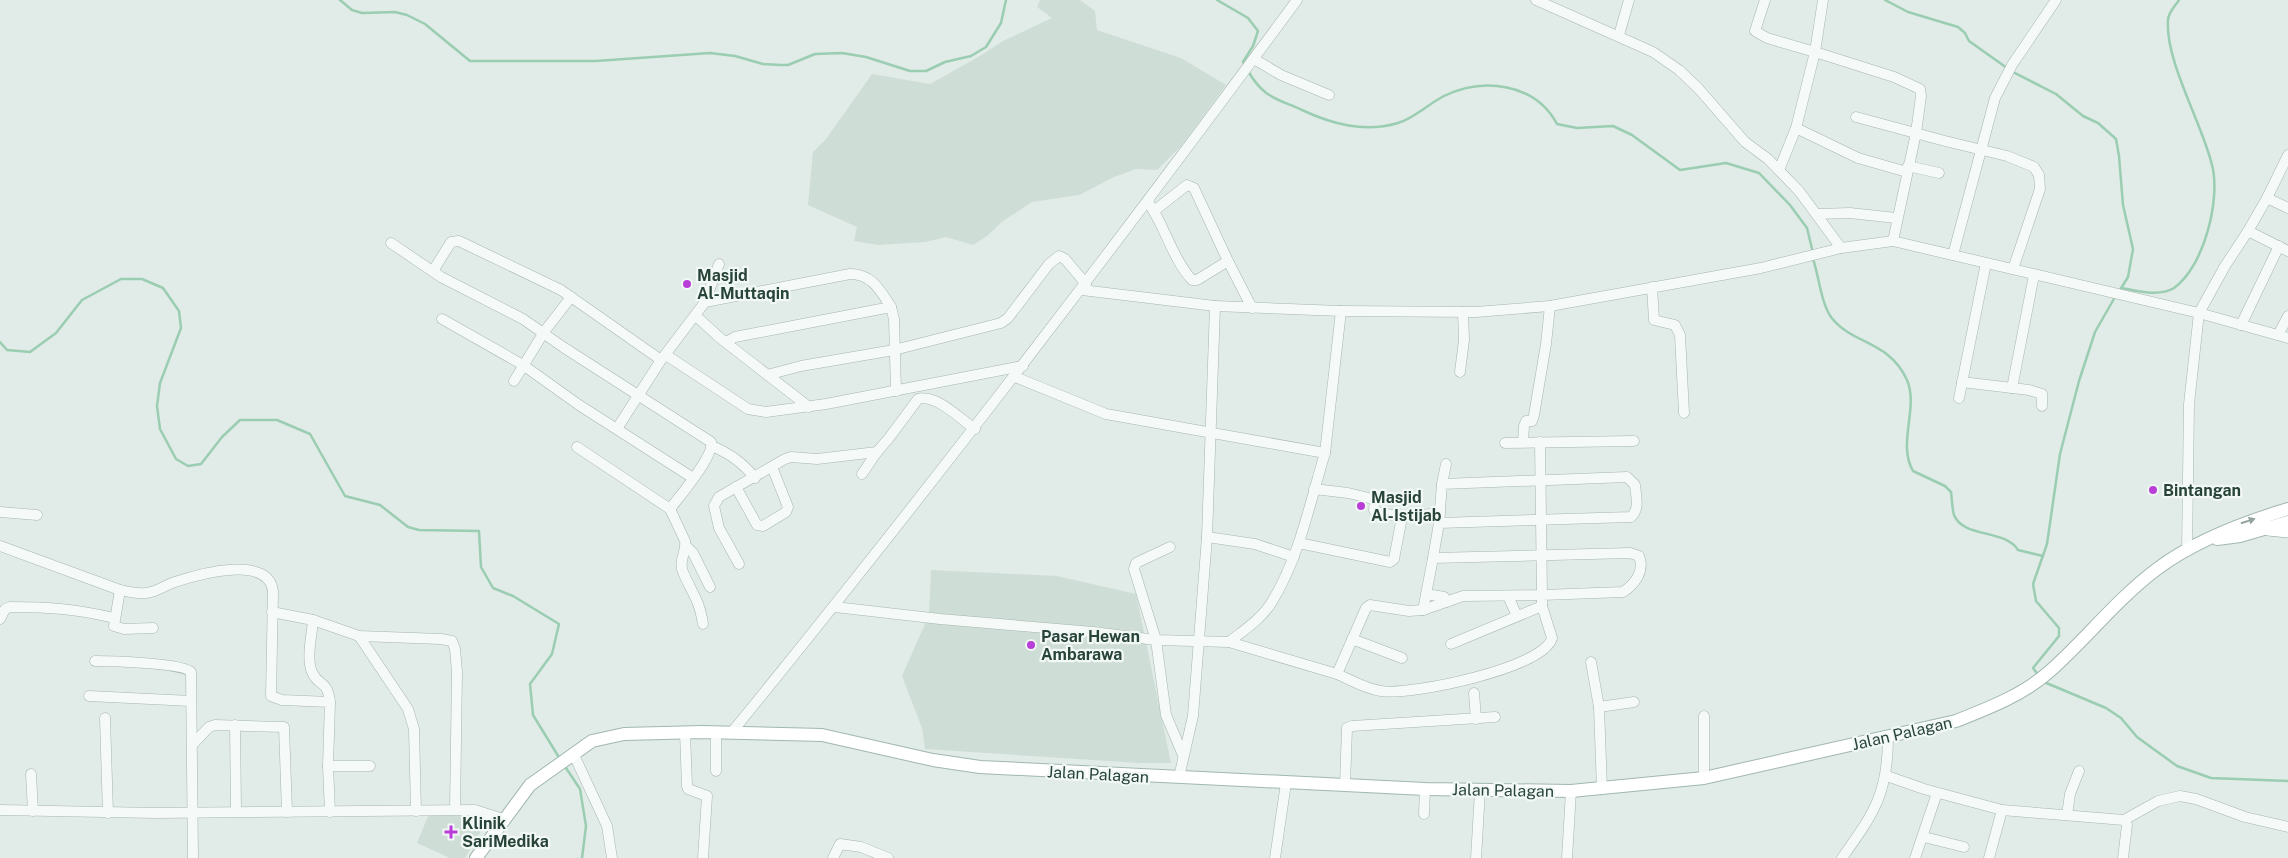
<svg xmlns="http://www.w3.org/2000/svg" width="2288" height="858" font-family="'Public Sans',sans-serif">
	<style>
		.built { fill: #cfddd7 }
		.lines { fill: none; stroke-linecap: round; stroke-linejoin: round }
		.stream { stroke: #9acdb2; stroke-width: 2.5 }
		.minor-casing { stroke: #a6b6af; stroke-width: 11 }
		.major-casing { stroke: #a0b8ad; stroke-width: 14 }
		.highway-casing { stroke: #88a397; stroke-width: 16 }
		.minor { stroke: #f5f9f7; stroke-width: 10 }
		.major { stroke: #fff; stroke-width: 12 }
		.highway { stroke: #fff; stroke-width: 15 }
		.oneway { fill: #94a29c }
		.poi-dot { fill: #b93ed8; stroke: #f1f8f5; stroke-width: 2 }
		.labels { text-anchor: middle; stroke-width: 4.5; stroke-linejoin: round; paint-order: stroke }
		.poi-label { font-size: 16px; font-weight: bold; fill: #284439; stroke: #f1f8f5; text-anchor: start }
		.street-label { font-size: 16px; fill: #284439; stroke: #f1f8f5 }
	</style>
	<rect width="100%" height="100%" fill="#e1ebe7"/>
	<g class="built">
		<path d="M 1040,0 L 1080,0 L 1095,11 L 1097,30 L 1181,58 L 1226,85 L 1181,146 L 1157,170 L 1136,169 L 1114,177 L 1079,195 L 1032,202 L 1003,221 L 987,236 L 973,245 L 946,237 L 925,242 L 879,245 L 854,241 L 857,227 L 808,205 L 813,152 L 826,139 L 872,74 L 930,84 L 980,56 L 1003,41 L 1052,18 L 1037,7 Z"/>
		<path d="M 931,570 L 1057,576 L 1136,594 L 1171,763 L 1139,763 L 925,749 L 922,728 L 902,676 L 929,615 Z"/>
		<path d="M 429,814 L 464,814 L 487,821 L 465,858 L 450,858 L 417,843 Z"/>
	</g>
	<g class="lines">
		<g class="stream">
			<path d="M 340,0 L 352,10 L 362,13 L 395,12 L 407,15 L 425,24 L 470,61 L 596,61 L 710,53 L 735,56 L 763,64 L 780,65 L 788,65 L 815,54 L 842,53 L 866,57 L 910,71 L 926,71 L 945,62 L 971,56 L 986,47 L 1001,23 L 1006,0"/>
			<path d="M 1217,0 L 1248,18 L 1258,31 L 1253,46 L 1243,62 L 1245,66"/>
			<path d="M 1885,0 L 1908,12 L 1958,27 L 1965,33 L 1969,41 L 2007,68"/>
			<path d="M 1248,71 C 1264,98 1275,98 1302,110 C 1332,124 1364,133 1398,123 C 1415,118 1428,104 1444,96 C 1483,77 1535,83 1557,124 L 1577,128 L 1613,126 L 1632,135 L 1680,170 L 1726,163 L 1759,173 L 1790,205 L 1807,228 L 1813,253"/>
			<path d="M 2011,71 L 2056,94 L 2083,116 L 2098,123 L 2116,139 L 2119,156 L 2123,205 L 2133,249 L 2128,277 L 2120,290"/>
			<path d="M 1813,259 C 1819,276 1821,303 1831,317 C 1852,345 1889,340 1907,380 C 1919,408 1897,443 1913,471 L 1945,486 L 1951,492 C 1952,499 1952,508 1954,515 C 1963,538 2005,529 2018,550 L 2043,556"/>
			<path d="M 2122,288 C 2137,291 2159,297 2174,288 C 2204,267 2221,199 2212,165 C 2202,123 2165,61 2168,20 C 2168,13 2175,6 2179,0"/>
			<path d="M 0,342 L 7,350 L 30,352 L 56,333 L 82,300 L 121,279 L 142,279 L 163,288 L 179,311 L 181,328 L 160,383 L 157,406 L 160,429 L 176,459 L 188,466 L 201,464 L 222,437 L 240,420 L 277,420 L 310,434 L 345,496 L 380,505 L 408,527 L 419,530 L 479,531 L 481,567 L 493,588 L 513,596 L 559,624 L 552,654 L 530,684 L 533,715 L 560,759"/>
			<path d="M 2039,676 L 2033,668 L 2059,636 L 2059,628 L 2036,601 L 2033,584 L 2047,544 L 2060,454 L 2079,381 L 2095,332 L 2115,297"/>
			<path d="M 2044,682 L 2106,708 L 2121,718 L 2137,737 L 2177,766 L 2211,778 L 2288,781"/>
			<path d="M 564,765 L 580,789 L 586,826 L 582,858"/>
		</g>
		<defs>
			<g id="minor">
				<path d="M 1536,0 L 1653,52 L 1679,70 L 1698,88 L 1745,142 L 1768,159 L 1799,191 L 1841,248"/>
				<path d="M 1765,0 L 1755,31 L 1767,38 L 1815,52 L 1796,128 L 1858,158 L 1907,172"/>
				<path d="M 1823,0 L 1815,52 L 1894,77 L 1920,89 L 1921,96 L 1916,133 L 1893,241"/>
				<path d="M 1619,35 L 1629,0"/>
				<path d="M 1254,59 L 1281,75 L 1329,95"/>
				<path d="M 1856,117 L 1945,141 L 2007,156 L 2034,167 L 2039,175 L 2040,189 L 2013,269"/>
				<path d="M 2288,155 L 2267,198 L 2248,231 L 2288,251"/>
				<path d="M 1908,166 L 1939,173"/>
				<path d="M 1779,170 L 1796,128"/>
				<path d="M 2267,198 L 2288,208"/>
				<path d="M 1148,202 C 1165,226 1172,258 1192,280 L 1197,280 L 1228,261 L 1252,308"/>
				<path d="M 1154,211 L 1187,185 L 1194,188 L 1228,261"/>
				<path d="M 1817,214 L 1850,213 L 1896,218"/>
				<path d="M 2248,231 L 2225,266 L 2199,313 L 2288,338"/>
				<path d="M 391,243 L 441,277 L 523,319 L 563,347 L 711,442 C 715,455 679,497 670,509"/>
				<path d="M 1953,255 L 1995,98 L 2012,65 L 2056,0"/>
				<path d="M 433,271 L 451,242 L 459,241 L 561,290 L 661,360"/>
				<path d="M 1652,287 L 1654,320 L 1675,325 L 1680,335 L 1684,413"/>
				<path d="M 1082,290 L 1215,306 L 1207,537 L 1193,716 L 1179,777"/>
				<path d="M 705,302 L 719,264"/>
				<path d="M 1215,306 L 1341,311 L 1325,453"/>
				<path d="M 1341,311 L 1476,312 L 1550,306 L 1761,268 L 1841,248 L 1893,241 L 2199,313 L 2189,404 L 2187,551"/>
				<path d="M 696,316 L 720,338 L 809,407"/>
				<path d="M 442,319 L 523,365 L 579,405 L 693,478"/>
				<path d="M 2241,325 L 2279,246"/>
				<path d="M 2278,335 L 2288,316"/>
				<path d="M 726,342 L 735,337 L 891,307 L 894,319 L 896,391"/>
				<path d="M 666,355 L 748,409 L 766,412 L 826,404 L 1023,366"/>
				<path d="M 1460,372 L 1464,340 L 1463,312"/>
				<path d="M 767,375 L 801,366 L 894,350 L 1001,323 L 1008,318 L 1049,264 L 1059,256 L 1065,259 L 1086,284"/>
				<path d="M 1015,377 L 1106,414 L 1325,453 C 1310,502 1300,555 1273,600 C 1263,618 1244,630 1229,642"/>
				<path d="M 514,381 L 544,332 L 571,297"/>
				<path d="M 1962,382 L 2029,390 L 2042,394 L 2042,406"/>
				<path d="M 2012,388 L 2034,275"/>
				<path d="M 1959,398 L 1986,263"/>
				<path d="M 618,427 L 661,360 L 705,302 L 850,274 C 872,274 880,290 891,307"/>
				<path d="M 1523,442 L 1524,426 L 1526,421 L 1532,421 L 1534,415 L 1546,344 L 1550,306"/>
				<path d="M 1505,443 L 1634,441"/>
				<path d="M 712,446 C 730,454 742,462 755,478"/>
				<path d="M 577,447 L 670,509 L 685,541 C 687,551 678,561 683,572 C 692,594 699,598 703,624"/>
				<path d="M 862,474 L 877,452"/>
				<path d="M 1442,484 L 1446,464"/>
				<path d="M 736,487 L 757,525 L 763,526 L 786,512 L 788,507 L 772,467"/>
				<path d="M 1314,489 L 1348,493 L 1373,499 L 1375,501 L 1374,510 L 1377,512 L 1402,517 L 1440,513"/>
				<path d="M 0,512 L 37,515"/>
				<path d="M 1207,537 L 1255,544 L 1294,557"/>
				<path d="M 1299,543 L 1390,562 L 1394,559 L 1402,517"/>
				<path d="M 0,546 L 120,590 C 129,592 137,594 146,593 C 157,592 165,585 175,582 C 199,574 270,554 273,592 L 271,696 L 282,700 L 330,702 L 328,766 L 330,812"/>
				<path d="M 686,546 L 693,553 L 710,587"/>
				<path d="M 1170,547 L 1136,563 L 1134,569 L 1156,640 L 1166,715 L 1183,755"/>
				<path d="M 1433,558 L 1439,523 L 1631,517 C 1640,509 1636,496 1635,485 L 1627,477 L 1442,484 L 1439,523"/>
				<path d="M 739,564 L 719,528 L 714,506 L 719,497 L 785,459 L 791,457 L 817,459 L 877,452 L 889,438 L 918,399 C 937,394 960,419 975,429"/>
				<path d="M 120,590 L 114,626 L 124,629 L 153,628"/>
				<path d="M 1426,594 L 1444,597 L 1447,602"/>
				<path d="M 1508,596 L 1517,616"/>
				<path d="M 835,607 L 940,619 L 1093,632 L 1156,640 L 1229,642 L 1337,674 L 1366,608 L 1370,605 L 1409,611 L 1423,610 L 1463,596 L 1542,595 L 1540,442"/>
				<path d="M 1423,610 L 1433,558 L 1630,553 L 1639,556 C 1645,571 1635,584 1623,592 L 1542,595 L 1542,606 L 1451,644"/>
				<path d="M 272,612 L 313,620 L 359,636 L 441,639 L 452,641 L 455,649 L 457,672 L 455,809"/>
				<path d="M 0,619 L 5,609 L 10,607 C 50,607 76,609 114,618"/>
				<path d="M 313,620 C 312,635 306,658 312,672 C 319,688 327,678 330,702"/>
				<path d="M 359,636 L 408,709 L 414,729 L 416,811"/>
				<path d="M 1352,639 L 1402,658"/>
				<path d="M 95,661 C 110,661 184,663 191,672 L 193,858"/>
				<path d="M 1591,662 L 1599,707 L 1602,789"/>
				<path d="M 1337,674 C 1351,680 1366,689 1381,691 C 1410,696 1544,668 1552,638 L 1542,606"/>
				<path d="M 1474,693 L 1476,719"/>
				<path d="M 89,696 L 191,701"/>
				<path d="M 1599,707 L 1634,702"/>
				<path d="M 105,718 L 108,813"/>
				<path d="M 235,725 L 236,811"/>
				<path d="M 685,732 L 687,786 L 688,789 L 707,796 L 703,858"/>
				<path d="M 732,732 C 927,493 1114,248 1297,0"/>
				<path d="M 193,744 L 209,727 L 215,725 L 284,727 L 287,812"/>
				<path d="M 574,755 L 607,826 L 612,858"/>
				<path d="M 328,766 L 370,766"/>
				<path d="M 716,771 L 716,733"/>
				<path d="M 31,774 L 33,811"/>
				<path d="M 1887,776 L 1924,789 L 2002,810 L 2124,820 L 2127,825 L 2123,858"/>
				<path d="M 1704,778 L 1704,716"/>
				<path d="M 1345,785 L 1347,728 L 1352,726 L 1495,717"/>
				<path d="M 0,810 L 156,813 L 475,810 L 503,819"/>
				<path d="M 1424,814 L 1425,789"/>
				<path d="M 2067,815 L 2070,794 L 2079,771"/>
				<path d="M 2124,820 L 2158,801 L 2180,796 L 2196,799 L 2245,817 L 2288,827"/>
				<path d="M 1924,837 L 1964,847"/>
				<path d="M 833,858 L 840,844 L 861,847 L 888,858"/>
				<path d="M 1275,858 L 1286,783"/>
				<path d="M 1476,858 L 1480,791"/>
				<path d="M 1567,858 L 1571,791"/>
				<path d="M 1842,858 C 1874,813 1888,794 1888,737"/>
				<path d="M 1915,858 L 1937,793"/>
				<path d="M 1989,858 L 2002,810"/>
			</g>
			<g id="major">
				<path d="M 2217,539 L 2240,536 L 2288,522"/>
				<path d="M 476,858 L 530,785 L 592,741 L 624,734 L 702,732 L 822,735 L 933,760 L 980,767 L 1425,789 L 1571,791 L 1704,778 L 1956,721 C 1989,708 2023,695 2050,671 C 2087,638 2117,599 2157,569 C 2194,541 2245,522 2288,509"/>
			</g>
			<path id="highway" d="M 2268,528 L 2288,530"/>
		</defs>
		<use href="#minor" class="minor-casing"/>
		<use href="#major" class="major-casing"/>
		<use href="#highway" class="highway-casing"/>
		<use href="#minor" class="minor"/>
		<use href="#major" class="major"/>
		<use href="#highway" class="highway"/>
	</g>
	<defs><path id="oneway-solid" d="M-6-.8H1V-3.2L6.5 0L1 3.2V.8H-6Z" transform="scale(1.25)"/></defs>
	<use class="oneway" href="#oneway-solid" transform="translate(2248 521) rotate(-18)"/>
	<g class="poi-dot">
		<circle cx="687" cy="284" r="5"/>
		<circle cx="2153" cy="490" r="5"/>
		<circle cx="1361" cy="506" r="5"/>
		<circle cx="1031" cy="645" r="5"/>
		<path d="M448.5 824.5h5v5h5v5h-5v5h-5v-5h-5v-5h5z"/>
	</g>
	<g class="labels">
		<g class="poi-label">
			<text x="697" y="281">Masjid<tspan x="697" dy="18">Al-Muttaqin</tspan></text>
			<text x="2163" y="496">Bintangan</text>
			<text x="1371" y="503">Masjid<tspan x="1371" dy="18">Al-Istijab</tspan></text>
			<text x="1041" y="642">Pasar Hewan<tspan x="1041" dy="18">Ambarawa</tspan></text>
			<text x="462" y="829">Klinik<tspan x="462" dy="18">SariMedika</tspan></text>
		</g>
		<g class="street-label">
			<text transform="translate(1902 733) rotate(-13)" y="6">Jalan Palagan</text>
			<text transform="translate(1098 774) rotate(3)" y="6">Jalan Palagan</text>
			<text transform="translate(1503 790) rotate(1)" y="6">Jalan Palagan</text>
		</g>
	</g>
</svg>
